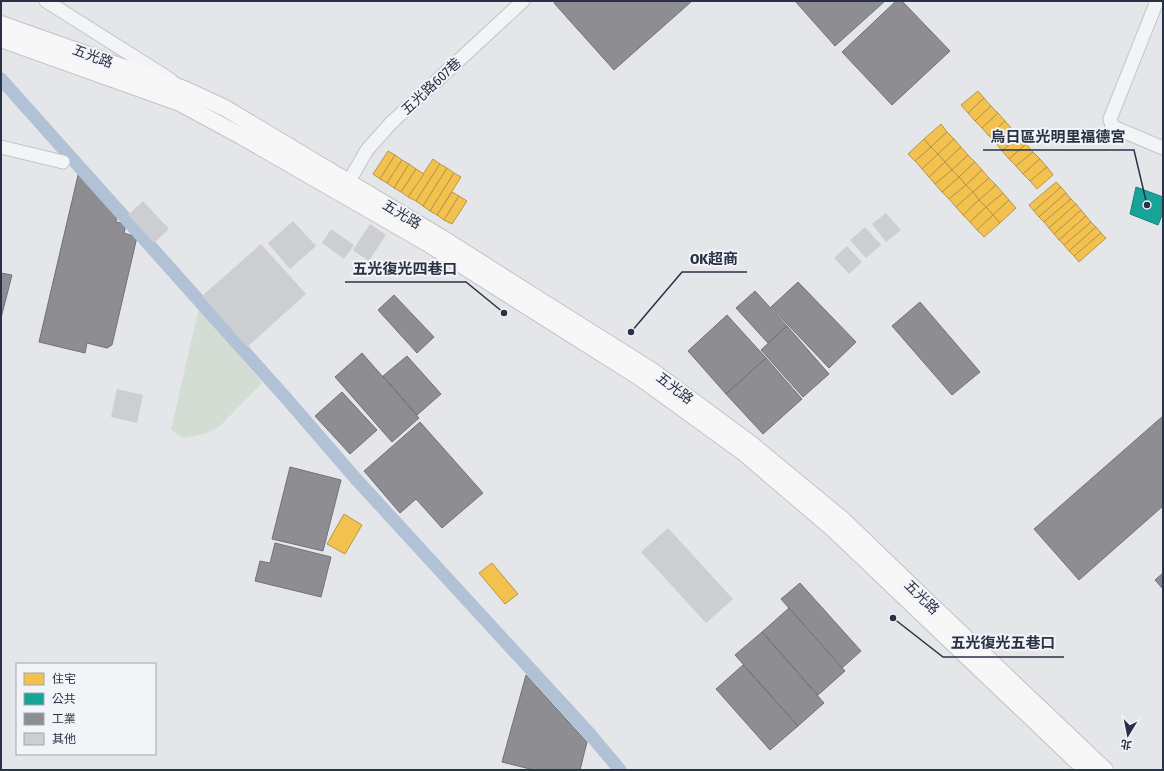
<svg xmlns="http://www.w3.org/2000/svg" width="1164" height="771" font-family="'Fira Sans Condensed','Noto Sans TC',sans-serif">
	<style>
		.green { fill: #d4ddd4 }
		.homes { fill: #f2c14e; stroke: #b6964b }
		.public { fill: #17a398; stroke: #1c817f }
		.industry { fill: #8d8d92; stroke: #6f727b }
		.lines { fill: none; stroke-linecap: round; stroke-linejoin: round }
		.canal { stroke: #b1c1d6; stroke-width: 13 }
		.building { fill: #cdced2 }
		.minor-casing { stroke: #c2c4c7; stroke-width: 15 }
		.major-casing { stroke: #c0c3c7; stroke-width: 18 }
		.minor { stroke: #f3f4f6; stroke-width: 13 }
		.major { stroke: #f7f7f7; stroke-width: 16 }
		.labels { text-anchor: middle; stroke-width: 4; stroke-linejoin: round; paint-order: stroke }
		.street-label { font-size: 14px; fill: #293245; stroke: #f2f4f8 }
		.leader { fill: none; stroke: #293245; stroke-width: 1.5 }
		.callout-dot { fill: #293245; stroke: #f2f4f8; stroke-width: 1.5 }
		.callout-label { font-size: 15px; text-anchor: middle; font-weight: bold; fill: #293245; stroke: #f2f4f8; stroke-width: 4; stroke-linejoin: round; paint-order: stroke }
	</style>
	<rect width="100%" height="100%" fill="#e4e6e9"/>
	<path class="green" d="M 199,307 L 262,383 L 219,427 L 204,434 L 184,438 L 171,430 Z"/>
	<g class="homes">
		<path d="M 978,91 L 984,98 L 968,113 L 961,105 Z"/>
		<path d="M 984,98 L 991,106 L 975,121 L 968,113 Z"/>
		<path d="M 991,106 L 998,113 L 982,128 L 975,121 Z"/>
		<path d="M 998,113 L 1005,121 L 989,136 L 982,128 Z"/>
		<path d="M 1005,121 L 1012,129 L 996,143 L 989,136 Z"/>
		<path d="M 941,124 L 947,132 L 931,147 L 924,139 Z"/>
		<path d="M 1012,129 L 1019,136 L 1002,151 L 996,143 Z"/>
		<path d="M 947,132 L 954,139 L 938,154 L 931,147 Z"/>
		<path d="M 1019,136 L 1026,144 L 1009,159 L 1002,151 Z"/>
		<path d="M 924,139 L 931,147 L 915,161 L 908,154 Z"/>
		<path d="M 954,139 L 961,147 L 945,162 L 938,154 Z"/>
		<path d="M 1026,144 L 1033,152 L 1016,166 L 1009,159 Z"/>
		<path d="M 931,147 L 938,154 L 922,169 L 915,161 Z"/>
		<path d="M 961,147 L 968,155 L 952,170 L 945,162 Z"/>
		<path d="M 388,151 L 395,155 L 380,179 L 373,174 Z"/>
		<path d="M 1033,152 L 1040,159 L 1023,174 L 1016,166 Z"/>
		<path d="M 938,154 L 945,162 L 929,177 L 922,169 Z"/>
		<path d="M 395,155 L 402,160 L 387,183 L 380,179 Z"/>
		<path d="M 968,155 L 975,162 L 959,177 L 952,170 Z"/>
		<path d="M 433,159 L 440,164 L 416,201 L 408,197 Z"/>
		<path d="M 1040,159 L 1047,167 L 1030,181 L 1023,174 Z"/>
		<path d="M 402,160 L 409,164 L 394,188 L 387,183 Z"/>
		<path d="M 945,162 L 952,170 L 935,184 L 929,177 Z"/>
		<path d="M 975,162 L 982,170 L 966,185 L 959,177 Z"/>
		<path d="M 409,164 L 416,169 L 401,192 L 394,188 Z"/>
		<path d="M 440,164 L 447,168 L 423,206 L 416,201 Z"/>
		<path d="M 1047,167 L 1053,175 L 1037,189 L 1030,181 Z"/>
		<path d="M 447,168 L 454,173 L 430,211 L 423,206 Z"/>
		<path d="M 416,169 L 424,174 L 408,197 L 401,192 Z"/>
		<path d="M 952,170 L 959,177 L 942,192 L 935,184 Z"/>
		<path d="M 982,170 L 989,178 L 973,192 L 966,185 Z"/>
		<path d="M 454,173 L 461,177 L 437,215 L 430,211 Z"/>
		<path d="M 959,177 L 966,185 L 949,199 L 942,192 Z"/>
		<path d="M 989,178 L 996,185 L 979,200 L 973,192 Z"/>
		<path d="M 1056,182 L 1061,187 L 1034,211 L 1029,205 Z"/>
		<path d="M 966,185 L 973,192 L 956,207 L 949,199 Z"/>
		<path d="M 996,185 L 1003,193 L 986,207 L 979,200 Z"/>
		<path d="M 1061,187 L 1066,193 L 1039,217 L 1034,211 Z"/>
		<path d="M 452,192 L 459,196 L 444,220 L 437,215 Z"/>
		<path d="M 973,192 L 979,200 L 963,215 L 956,207 Z"/>
		<path d="M 1003,193 L 1009,200 L 993,215 L 986,207 Z"/>
		<path d="M 1066,193 L 1071,199 L 1044,222 L 1039,217 Z"/>
		<path d="M 459,196 L 467,201 L 452,224 L 444,220 Z"/>
		<path d="M 1071,199 L 1076,204 L 1049,228 L 1044,222 Z"/>
		<path d="M 979,200 L 986,207 L 970,222 L 963,215 Z"/>
		<path d="M 1009,200 L 1016,208 L 1000,223 L 993,215 Z"/>
		<path d="M 1076,204 L 1081,210 L 1054,234 L 1049,228 Z"/>
		<path d="M 986,207 L 993,215 L 977,230 L 970,222 Z"/>
		<path d="M 1081,210 L 1086,216 L 1059,240 L 1054,234 Z"/>
		<path d="M 993,215 L 1000,223 L 984,237 L 977,230 Z"/>
		<path d="M 1086,216 L 1091,222 L 1064,245 L 1059,240 Z"/>
		<path d="M 1091,222 L 1096,227 L 1069,251 L 1064,245 Z"/>
		<path d="M 1096,227 L 1101,233 L 1074,256 L 1069,251 Z"/>
		<path d="M 1101,233 L 1106,238 L 1079,262 L 1074,256 Z"/>
		<path d="M 344,514 L 362,525 L 345,554 L 327,544 Z"/>
		<path d="M 492,563 L 518,594 L 505,604 L 479,573 Z"/>
	</g>
	<path class="public" d="M 1136,187 L 1163,197 L 1163,213 L 1158,225 L 1130,214 Z"/>
	<g class="industry">
		<path d="M 557,1 L 692,1 L 614,70 L 554,3 Z"/>
		<path d="M 795,1 L 885,1 L 835,46 Z"/>
		<path d="M 896,1 L 902,1 L 950,51 L 892,105 L 842,52 Z"/>
		<path d="M 79,171 L 117,214 L 116,222 L 126,224 L 124,233 L 137,237 L 112,345 L 107,348 L 87,343 L 85,353 L 39,342 Z"/>
		<path d="M 1,273 L 12,275 L 1,318 Z"/>
		<path d="M 798,282 L 856,342 L 829,368 L 771,307 Z"/>
		<path d="M 755,291 L 787,326 L 768,343 L 736,308 Z"/>
		<path d="M 394,295 L 434,337 L 417,353 L 378,310 Z"/>
		<path d="M 920,302 L 980,372 L 952,395 L 892,326 Z"/>
		<path d="M 727,315 L 766,358 L 726,394 L 688,351 Z"/>
		<path d="M 787,326 L 829,374 L 803,397 L 761,350 Z"/>
		<path d="M 362,353 L 419,418 L 392,442 L 335,377 Z"/>
		<path d="M 407,356 L 441,394 L 417,415 L 383,376 Z"/>
		<path d="M 766,358 L 802,399 L 763,434 L 726,394 Z"/>
		<path d="M 342,392 L 377,430 L 350,454 L 315,416 Z"/>
		<path d="M 1163,416 L 1163,506 L 1079,580 L 1034,529 Z"/>
		<path d="M 420,422 L 483,493 L 442,528 L 416,499 L 400,513 L 364,471 Z"/>
		<path d="M 290,467 L 341,480 L 323,551 L 272,539 Z"/>
		<path d="M 275,543 L 331,557 L 321,597 L 255,581 L 260,561 L 270,563 Z"/>
		<path d="M 1163,573 L 1163,589 L 1155,580 Z"/>
		<path d="M 800,583 L 861,651 L 842,668 L 781,599 Z"/>
		<path d="M 789,608 L 845,671 L 818,695 L 762,632 Z"/>
		<path d="M 762,632 L 824,703 L 798,726 L 735,655 Z"/>
		<path d="M 743,665 L 798,726 L 770,750 L 716,689 Z"/>
		<path d="M 526,675 L 587,742 L 580,770 L 534,770 L 502,762 Z"/>
	</g>
	<g class="lines">
		<path class="canal" d="M 1,79 L 286,398 L 356,479 L 589,733 L 620,770"/>
	</g>
	<g class="building">
		<path d="M 143,201 L 169,229 L 154,243 L 128,215 Z"/>
		<path d="M 886,213 L 901,230 L 886,242 L 872,224 Z"/>
		<path d="M 293,221 L 316,246 L 290,269 L 268,243 Z"/>
		<path d="M 370,224 L 386,235 L 369,261 L 353,250 Z"/>
		<path d="M 865,227 L 881,245 L 866,258 L 850,240 Z"/>
		<path d="M 331,229 L 354,245 L 344,259 L 322,243 Z"/>
		<path d="M 261,244 L 306,294 L 247,347 L 202,296 Z"/>
		<path d="M 847,246 L 862,262 L 849,274 L 834,258 Z"/>
		<path d="M 117,389 L 143,395 L 137,423 L 111,417 Z"/>
		<path d="M 668,528 L 733,599 L 706,623 L 641,552 Z"/>
	</g>
	<g class="lines">
		<defs>
			<g id="minor">
				<path d="M 46,1 L 171,80"/>
				<path d="M 1157,1 L 1110,119 L 1112,126 L 1118,129 L 1163,148"/>
				<path d="M 1,147 L 63,162"/>
				<path d="M 349,181 L 367,150 L 391,123 L 523,1"/>
			</g>
			<g id="major">
				<path d="M 1,24 L 184,89 L 225,108 L 442,238 L 538,299 L 651,370 L 751,444 L 843,520 L 927,601 L 1105,770"/>
				<path d="M 1,39 L 180,103 L 241,136 L 427,243 L 642,379 L 744,453 L 833,529 L 1086,770"/>
			</g>
		</defs>
		<use href="#minor" class="minor-casing"/>
		<use href="#major" class="major-casing"/>
		<use href="#minor" class="minor"/>
		<use href="#major" class="major"/>
	</g>
	<g class="labels">
		<g class="street-label">
			<text transform="translate(93 56) rotate(20)" y="5">五光路</text>
			<text transform="translate(431 86) rotate(-43)" y="5">五光路607巷</text>
			<text transform="translate(402 214) rotate(31)" y="5">五光路</text>
			<text transform="translate(675 388) rotate(37)" y="5">五光路</text>
			<text transform="translate(922 597) rotate(44)" y="5">五光路</text>
		</g>
	</g>
	<path class="leader" d="M1147 205L1134 150H983M631 332L682 272H747M504 313L466 282H345M893 618L943 657H1064"/>
	<g class="callout-dot">
		<circle cx="1147" cy="205" r="4"/>
		<circle cx="631" cy="332" r="4"/>
		<circle cx="504" cy="313" r="4"/>
		<circle cx="893" cy="618" r="4"/>
	</g>
	<g class="callout-label">
		<text x="1058" y="142">烏日區光明里福德宮</text>
		<text x="714" y="264">OK超商</text>
		<text x="405" y="274">五光復光四巷口</text>
		<text x="1003" y="648">五光復光五巷口</text>
	</g>
	<rect width="1164" height="771" fill="none" stroke="#293245" stroke-width="4"/>
	<rect x="16" y="663" width="140" height="92" fill="#f2f4f8" stroke="#a2a6b0"/>
	<rect x="24" y="673" width="20" height="12" fill="#f2c14e" stroke="#a2a6b0"/>
	<text x="52" y="683" font-size="12" fill="#293245">住宅</text>
	<rect x="24" y="693" width="20" height="12" fill="#17a398" stroke="#a2a6b0"/>
	<text x="52" y="703" font-size="12" fill="#293245">公共</text>
	<rect x="24" y="713" width="20" height="12" fill="#8d8d92" stroke="#a2a6b0"/>
	<text x="52" y="723" font-size="12" fill="#293245">工業</text>
	<rect x="24" y="733" width="20" height="12" fill="#cdced2" stroke="#a2a6b0"/>
	<text x="52" y="743" font-size="12" fill="#293245">其他</text>
	<g transform="translate(1128 735) rotate(190)" stroke="#f2f4f8" stroke-width="3" paint-order="stroke">
	<path d="M0-3L7 15L0 10L-7 15Z" fill="#293245"/>
	<text y="-6" font-size="11" font-weight="bold" text-anchor="middle" fill="#293245">北</text>
	</g>
</svg>
